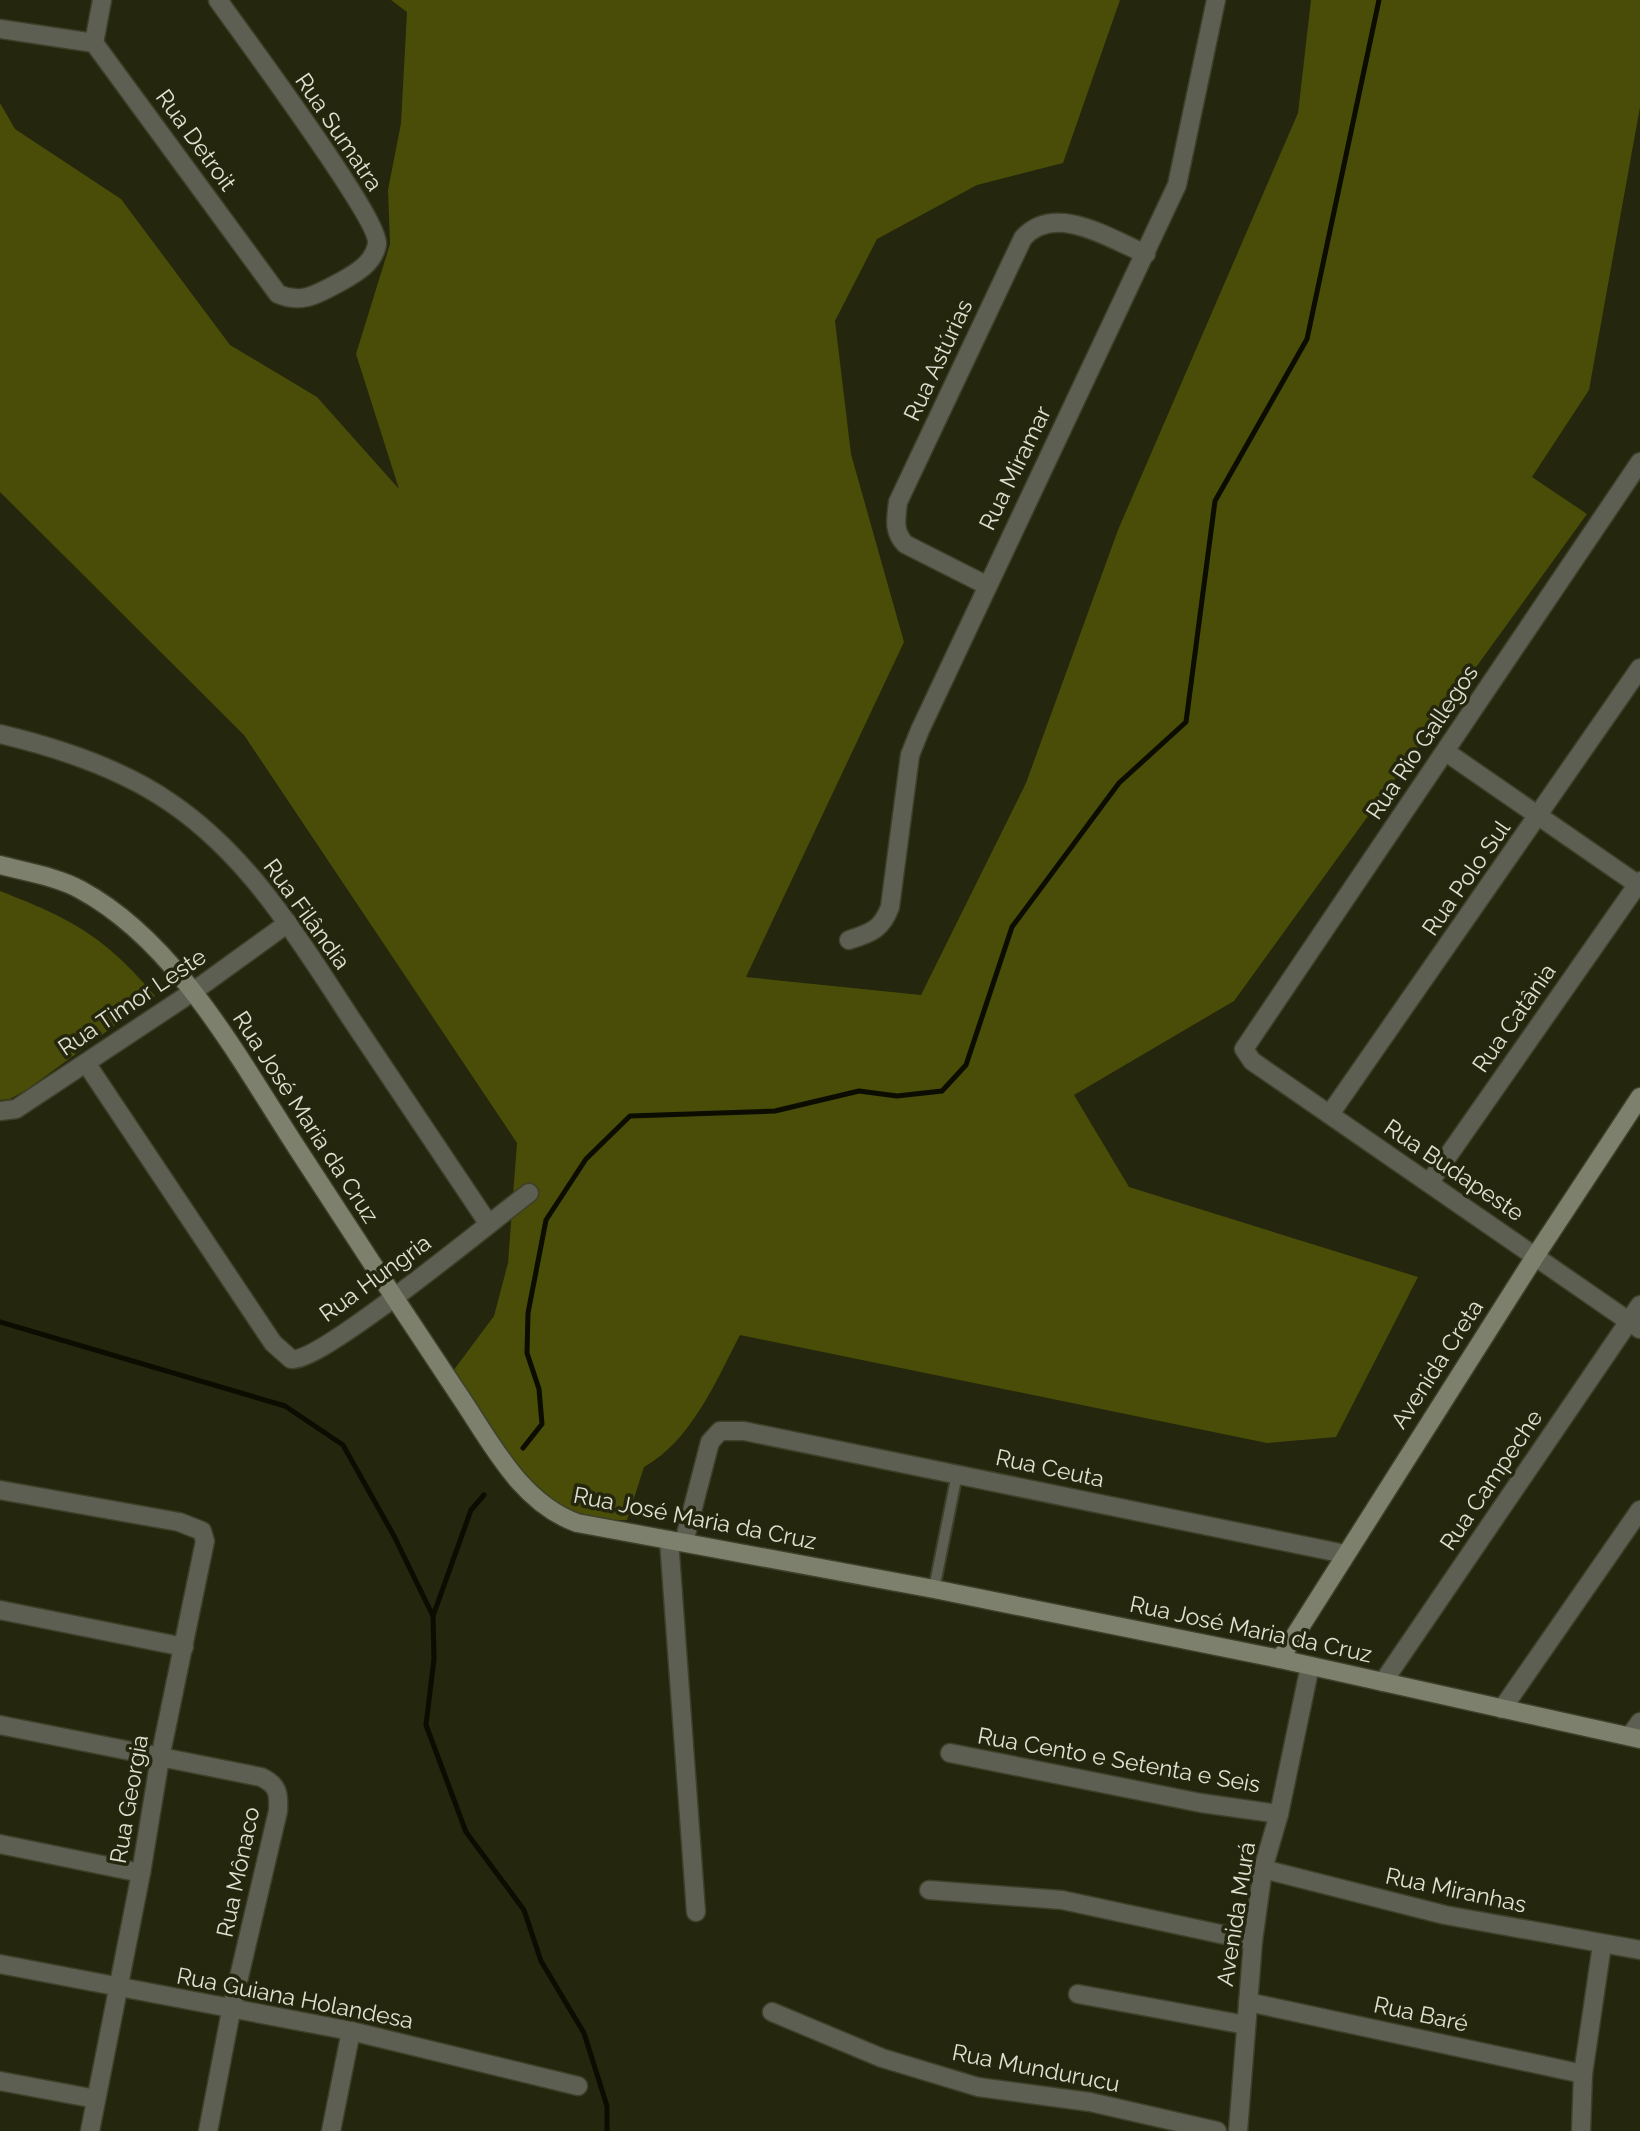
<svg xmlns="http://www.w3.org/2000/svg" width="1640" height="2131" font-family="Raleway,sans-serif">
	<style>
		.green { fill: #494d08 }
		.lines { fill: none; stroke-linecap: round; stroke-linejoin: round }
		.stream { stroke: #0c0c00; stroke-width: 5 }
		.lane-casing { stroke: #3e4029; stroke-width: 14 }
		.street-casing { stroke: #3e4029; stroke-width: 21 }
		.secondary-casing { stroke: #3e4029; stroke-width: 21 }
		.lane { stroke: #5e5f53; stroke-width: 10 }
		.street { stroke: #5e5f53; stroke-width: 18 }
		.secondary { stroke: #7e806e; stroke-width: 18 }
		.labels { text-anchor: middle; stroke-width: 7; stroke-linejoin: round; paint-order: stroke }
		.street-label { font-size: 23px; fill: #dfe1d2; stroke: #24260d }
	</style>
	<rect width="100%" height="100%" fill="#24260d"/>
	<g class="green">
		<path d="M 391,0 L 1120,0 L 1063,163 L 977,185 L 877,239 L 835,321 L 851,454 L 904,642 L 746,977 L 921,995 L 1026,783 L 1118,530 L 1298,113 L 1311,0 L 1640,0 L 1640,107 L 1589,390 L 1532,477 L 1587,514 L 1234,1001 L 1074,1095 L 1129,1187 L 1418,1277 L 1336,1437 L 1267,1443 L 740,1335 C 716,1381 691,1441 644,1467 L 627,1520 C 608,1520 587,1519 569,1511 C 522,1492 481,1413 453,1371 L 494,1316 L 508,1263 L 517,1143 L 244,735 L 0,492 L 0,103 L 15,129 L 121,199 L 230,345 L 317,397 L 399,489 L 356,354 L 390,244 L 388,190 L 401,123 L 407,12 Z"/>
		<path d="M 0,891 C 72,919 104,936 155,996 L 28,1089 L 10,1099 L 0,1100 Z"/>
	</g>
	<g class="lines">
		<g class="stream">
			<path d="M 0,1322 L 285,1406 L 343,1445 L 394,1536 L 433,1616"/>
			<path d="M 523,1448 L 542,1424 L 539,1389 L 527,1353 L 528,1313 L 546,1220 L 586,1159 L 630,1116 L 775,1111 L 859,1091 L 897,1096 L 942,1091 L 966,1065 L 1012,927 L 1119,783 L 1186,722 L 1215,501 L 1307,339 L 1379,0"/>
			<path d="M 484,1495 L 471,1510 L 433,1616 L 434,1659 L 426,1725 L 466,1832 L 524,1910 L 541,1961 L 584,2033 L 607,2106 L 607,2131"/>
		</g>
		<defs>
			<path id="lane" d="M 934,1589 L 957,1474"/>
			<g id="street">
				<path d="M 0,29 L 94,43 L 278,294 C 303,305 319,293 342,281 C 356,273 374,263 377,244 C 380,219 241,33 218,0"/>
				<path d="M 94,43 L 102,0"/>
				<path d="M 1640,462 L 1244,1049 L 1252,1061 L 1640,1329"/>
				<path d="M 986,585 L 905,544 C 893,531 896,519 898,502 L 1023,238 C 1055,202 1110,239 1146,254"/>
				<path d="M 0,734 C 59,748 121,768 171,803 C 249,856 299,939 350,1017 C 396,1086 442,1154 488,1223"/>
				<path d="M 1446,752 L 1640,886"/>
				<path d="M 849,940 C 871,933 882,929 890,907 L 910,755 L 920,730 L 1177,185 L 1216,0"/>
				<path d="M 86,1063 L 273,1343 L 291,1359 C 320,1364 495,1218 529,1193"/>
				<path d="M 0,1111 L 16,1109 L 194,991 L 288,923"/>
				<path d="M 1330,1114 L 1640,668"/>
				<path d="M 1429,1183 L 1640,881"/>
				<path d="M 0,1490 L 179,1522 L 202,1531 L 205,1541 L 160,1758 L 141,1873 L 90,2131"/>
				<path d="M 669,1540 L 696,1912"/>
				<path d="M 684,1542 L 710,1442 L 720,1431 L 744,1431 L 1345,1554"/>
				<path d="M 0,1610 L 184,1647"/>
				<path d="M 1383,1682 L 1640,1305"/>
				<path d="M 1502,1709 L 1640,1510"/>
				<path d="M 0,1725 L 261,1777 C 278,1785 279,1793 278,1811 L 231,2011 L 208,2131"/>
				<path d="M 1630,1736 L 1640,1722"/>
				<path d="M 950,1753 L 1201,1803 L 1279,1814"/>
				<path d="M 0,1844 L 141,1873"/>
				<path d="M 1263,1869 L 1445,1915 L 1640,1950"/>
				<path d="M 929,1890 L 1062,1900 L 1253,1941"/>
				<path d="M 0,1964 L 351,2031 L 578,2086"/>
				<path d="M 1078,1994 L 1246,2025"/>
				<path d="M 1248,2002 L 1583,2074"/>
				<path d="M 772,2012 L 882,2058 L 978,2087 L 1090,2102 L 1217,2131"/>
				<path d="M 0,2081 L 96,2099"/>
				<path d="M 331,2131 L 351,2031"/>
				<path d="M 1238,2131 L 1253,1941 L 1263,1869 L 1279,1814 L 1310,1666"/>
				<path d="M 1581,2131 L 1583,2074 L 1602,1945"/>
			</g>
			<g id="secondary">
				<path d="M 0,865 C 26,872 58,877 81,890 C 177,942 239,1059 297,1148 C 350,1230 403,1311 457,1392 C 490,1440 519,1502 577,1523 L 934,1589 L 1280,1659 L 1640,1739"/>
				<path d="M 1280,1659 L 1536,1255 L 1640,1097"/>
			</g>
		</defs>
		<use href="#lane" class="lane-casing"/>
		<use href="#street" class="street-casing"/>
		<use href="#secondary" class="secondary-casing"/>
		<use href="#lane" class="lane"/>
		<use href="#street" class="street"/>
		<use href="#secondary" class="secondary"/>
	</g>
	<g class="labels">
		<g class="street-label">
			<text transform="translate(339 132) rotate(56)" y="8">Rua Sumatra</text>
			<text transform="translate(196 140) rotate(54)" y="8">Rua Detroit</text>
			<text transform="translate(938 360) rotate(-65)" y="8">Rua Astúrias</text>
			<text transform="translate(1015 468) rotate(-64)" y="8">Rua Miramar</text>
			<text transform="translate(1422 742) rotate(-56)" y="8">Rua Rio Gallegos</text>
			<text transform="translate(1466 878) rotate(-55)" y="8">Rua Polo Sul</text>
			<text transform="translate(307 914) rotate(54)" y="8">Rua Filândia</text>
			<text transform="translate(132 1002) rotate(-34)" y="8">Rua Timor Leste</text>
			<text transform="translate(1514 1018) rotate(-55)" y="8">Rua Catânia</text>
			<text transform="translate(306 1117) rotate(57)" y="8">Rua José Maria da Cruz</text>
			<text transform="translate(1454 1170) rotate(34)" y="8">Rua Budapeste</text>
			<text transform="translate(375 1278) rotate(-36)" y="8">Rua Hungria</text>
			<text transform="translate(1437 1364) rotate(-57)" y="8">Avenida Creta</text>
			<text transform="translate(1050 1468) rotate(12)" y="8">Rua Ceuta</text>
			<text transform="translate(1491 1480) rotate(-56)" y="8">Rua Campeche</text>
			<text transform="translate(695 1518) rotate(11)" y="8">Rua José Maria da Cruz</text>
			<text transform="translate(1251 1629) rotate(12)" y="8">Rua José Maria da Cruz</text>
			<text transform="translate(1119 1760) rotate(10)" y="8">Rua Cento e Setenta e Seis</text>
			<text transform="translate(129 1799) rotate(-80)" y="8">Rua Georgia</text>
			<text transform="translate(238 1872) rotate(-78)" y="8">Rua Mônaco</text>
			<text transform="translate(1456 1890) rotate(12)" y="8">Rua Miranhas</text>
			<text transform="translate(1236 1914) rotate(-81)" y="8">Avenida Murá</text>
			<text transform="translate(295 1998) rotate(11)" y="8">Rua Guiana Holandesa</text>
			<text transform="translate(1421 2014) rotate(12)" y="8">Rua Baré</text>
			<text transform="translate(1036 2068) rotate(11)" y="8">Rua Mundurucu</text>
		</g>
	</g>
</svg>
